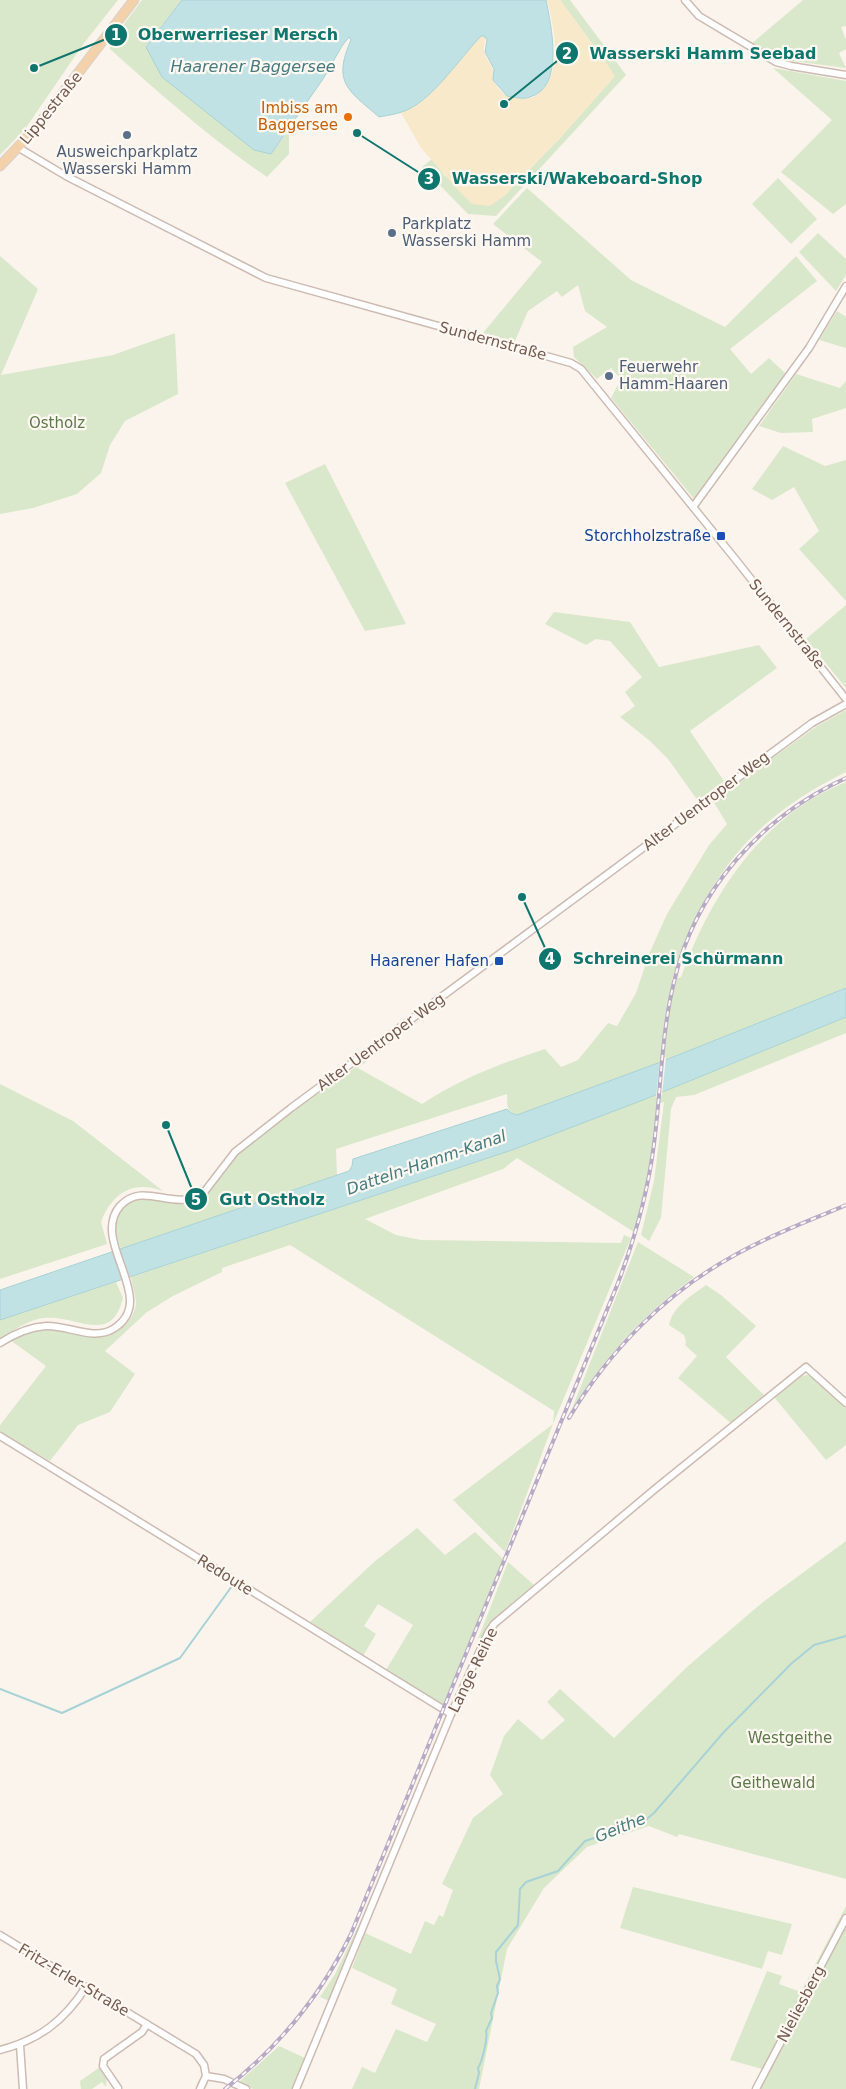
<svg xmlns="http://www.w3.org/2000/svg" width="846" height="2089" font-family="'DejaVu Sans',sans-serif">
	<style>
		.green { fill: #d9e8ca }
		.sand { fill: #f7e9ca }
		.water { fill: #c1e2e4; stroke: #a8d2d5 }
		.pier { fill: #fbf4ec }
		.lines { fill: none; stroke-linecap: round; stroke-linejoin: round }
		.stream { stroke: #a8d2d5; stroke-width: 2 }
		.minor-casing { stroke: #cdbbb2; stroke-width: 9 }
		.major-casing { stroke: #d8d1ce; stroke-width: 11 }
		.minor { stroke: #fff; stroke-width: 6 }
		.major { stroke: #f3d1aa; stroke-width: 9 }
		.rail-casing { stroke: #b6aac5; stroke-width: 4 }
		.rail { stroke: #fef8f2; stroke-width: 2; stroke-dasharray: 5.5; stroke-linecap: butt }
		.food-dot { fill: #e8710a; stroke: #fef8f2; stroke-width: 2 }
		.service-dot { fill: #5c6f8a; stroke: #fef8f2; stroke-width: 2 }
		.transit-dot { fill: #1a4fb4; stroke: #fef8f2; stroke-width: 2 }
		.labels { text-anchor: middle; stroke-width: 4.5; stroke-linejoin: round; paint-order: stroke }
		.street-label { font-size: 15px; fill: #755a50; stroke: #fef8f2 }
		.food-label { font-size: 15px; fill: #c56008; stroke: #fef8f2; text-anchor: end }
		.service-label { font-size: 15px; fill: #4e5e75; stroke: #fef8f2; text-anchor: start }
		.park-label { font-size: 15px; fill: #5c7949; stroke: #fef8f2 }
		.transit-label { font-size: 15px; fill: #164399; stroke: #fef8f2; text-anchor: end }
		.water-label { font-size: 16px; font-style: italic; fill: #477b7f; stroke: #fef8f2 }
		.leader { fill: none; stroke: #0f766e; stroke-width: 2 }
		.callout-dot { fill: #0f766e; stroke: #fef8f2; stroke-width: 2 }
		.mark-label { font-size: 15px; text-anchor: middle; font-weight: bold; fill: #fff }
		.callout-label { font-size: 16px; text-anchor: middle; font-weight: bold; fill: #0f766e; stroke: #fef8f2; stroke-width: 4.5; stroke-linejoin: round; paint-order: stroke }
	</style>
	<rect width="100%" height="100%" fill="#fbf4ec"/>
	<g class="green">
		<path d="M 0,0 L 118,0 L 84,43 L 25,129 L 0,155 Z"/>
		<path d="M 142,0 L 182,0 L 146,46 L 271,154 L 289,130 L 289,154 L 267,177 C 211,139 160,94 110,49 L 112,40 Z"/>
		<path d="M 560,0 L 570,0 L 626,75 L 496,216 L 468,214 L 422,167 L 432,159 L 445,176 L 504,196 L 560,138 L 614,77 L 605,61 Z"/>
		<path d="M 803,0 L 846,0 L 846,26 L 841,27 L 846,40 L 846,49 L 839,53 L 846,68 L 777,59 L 750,45 Z"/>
		<path d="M 773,68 L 846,81 L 846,204 L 833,214 L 781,172 L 832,120 Z"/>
		<path d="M 778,178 L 817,219 L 791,244 L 752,204 Z"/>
		<path d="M 527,188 L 631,280 L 725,327 L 796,256 L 817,281 L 730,349 L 751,374 L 769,358 L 786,374 L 695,500 L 611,398 L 621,379 L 611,368 L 597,379 L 574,357 L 573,347 L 607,327 L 585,311 L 578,285 L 562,297 L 557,291 L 528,311 L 515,341 L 482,334 L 542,262 L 493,224 Z"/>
		<path d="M 818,233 L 846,259 L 846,275 L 836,291 L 799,252 Z"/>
		<path d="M 0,256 L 38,289 L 1,375 L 113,355 L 175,333 L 178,394 L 125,421 L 110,445 L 101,473 L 77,494 L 33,508 L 0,514 Z"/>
		<path d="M 837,311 L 846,317 L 846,348 L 819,340 Z"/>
		<path d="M 796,374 L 840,388 L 846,381 L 846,408 L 812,419 L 813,432 L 781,433 L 759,426 Z"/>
		<path d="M 783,446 L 825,466 L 846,460 L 846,601 L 799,549 L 819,531 L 794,487 L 772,500 L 752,489 Z"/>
		<path d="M 325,464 L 406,624 L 365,631 L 285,483 Z"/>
		<path d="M 846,605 L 846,688 L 806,639 Z"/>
		<path d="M 554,612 L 630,622 L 659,667 L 759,645 L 777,668 L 690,731 L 724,781 L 698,801 L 668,759 L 650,741 L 620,717 L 635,706 L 625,692 L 642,677 L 610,641 L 596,639 L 586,645 L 545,624 Z"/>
		<path d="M 846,710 L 846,772 C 750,819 704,879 672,980 L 681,977 C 710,896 762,815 846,782 L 846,988 L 658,1063 L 517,1115 C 505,1112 508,1104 507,1094 L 336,1149 L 337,1175 L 121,1249 C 116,1236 112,1226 119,1213 C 139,1181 177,1218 203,1197 C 218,1185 226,1164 242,1151 C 280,1118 323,1091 364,1061 C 402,1034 439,1005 476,977 L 358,1068 L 422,1104 C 459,1079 502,1063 545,1049 L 561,1067 L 578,1060 L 608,1023 L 617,1026 L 636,993 L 649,954 L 667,914 L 709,845 L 727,824 L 713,801 L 814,728 Z"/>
		<path d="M 846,1017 L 846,1033 L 694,1095 L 676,1097 L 671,1109 L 661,1218 L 649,1241 L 641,1235 L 654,1181 L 664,1102 L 657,1104 L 648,1178 L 634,1232 L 517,1158 L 503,1169 L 365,1219 L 396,1235 L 421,1240 L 621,1243 L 624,1235 L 631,1238 L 553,1424 L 505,1552 L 453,1500 L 553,1424 L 554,1411 L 290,1245 L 222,1268 L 222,1272 L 173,1296 L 147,1312 L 105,1351 L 135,1374 L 110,1412 L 78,1425 L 50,1461 L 0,1433 L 0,1425 L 46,1366 L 10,1340 C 22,1335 34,1329 47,1329 C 61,1329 76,1334 90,1336 C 110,1339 133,1326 136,1304 C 136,1296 132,1285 131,1277 L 512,1150 L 643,1100 Z"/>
		<path d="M 0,1084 L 73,1121 L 163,1191 C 133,1180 112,1193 101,1222 L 107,1244 L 0,1279 Z"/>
		<path d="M 638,1242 L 694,1277 C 661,1302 628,1331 603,1365 C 590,1381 580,1399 569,1416 Z"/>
		<path d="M 116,1282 L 123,1298 C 111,1346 77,1315 45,1318 C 29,1319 14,1330 0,1339 L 0,1320 Z"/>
		<path d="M 706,1285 L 721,1295 L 756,1326 L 726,1357 L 766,1397 L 732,1424 L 678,1378 L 697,1356 L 685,1345 L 686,1342 L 684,1335 L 669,1325 C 673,1306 691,1296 706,1285 Z"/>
		<path d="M 807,1375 L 813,1377 L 846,1407 L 846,1445 L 826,1460 L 774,1397 L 802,1376 Z"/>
		<path d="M 417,1528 L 445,1555 L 475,1532 L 503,1559 L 443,1707 L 386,1670 L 413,1625 L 378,1604 L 364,1626 L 376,1634 L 363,1656 L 310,1622 L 374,1562 Z"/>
		<path d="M 846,1541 L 846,1879 L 679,1834 L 677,1837 L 649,1826 L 587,1847 L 544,1888 L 507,1949 L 479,2089 L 352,2089 L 362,2067 L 375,2073 L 396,2029 L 427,2042 L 436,2024 L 391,2004 L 397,1989 L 352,1968 L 365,1933 L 411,1954 L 425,1921 L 434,1925 L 439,1915 L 443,1917 L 453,1890 L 442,1884 L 473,1818 L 503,1794 L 490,1775 L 504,1736 L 518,1719 L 542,1740 L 565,1720 L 547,1702 L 560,1689 L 614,1738 L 688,1666 L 763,1602 Z"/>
		<path d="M 508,1562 L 534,1585 L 489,1625 L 480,1641 L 478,1639 Z"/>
		<path d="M 633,1887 L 792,1924 L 782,1955 L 768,1951 L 762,1969 L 620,1928 Z"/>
		<path d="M 369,1904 L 329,2001 L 320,1997 L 335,1974 Z"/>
		<path d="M 846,1906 L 846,2089 L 755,2089 L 770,2056 L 762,2069 L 730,2060 L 767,1971 L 782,1976 L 779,1984 L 801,1992 Z"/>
		<path d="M 279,2046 L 305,2058 L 292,2089 L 253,2089 L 239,2082 Z"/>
		<path d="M 100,2067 L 107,2076 L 106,2087 L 102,2082 L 92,2089 L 81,2089 L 80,2081 Z"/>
	</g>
	<path class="sand" d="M 547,0 L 560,0 L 605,61 L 615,76 L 560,138 L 504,196 L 490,206 L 472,204 L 459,191 L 421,148 L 401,113 C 434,98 457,63 481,36 L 484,36 C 487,42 483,45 484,51 C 485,57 490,62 492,68 C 496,77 491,79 499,89 C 505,97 513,98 523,99 C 532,99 537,96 543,89 C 563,65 554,28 547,0 Z"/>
	<g class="water">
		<path d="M 182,0 L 546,0 C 551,25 565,87 530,97 C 523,100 514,97 507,96 L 493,80 L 494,69 L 485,52 L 487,40 L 484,36 L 481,36 C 461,57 434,97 409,109 C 399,114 389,115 379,117 C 348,90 332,83 351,40 L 349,37 L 342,46 L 323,79 L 271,154 L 254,150 L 162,77 L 146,47 Z"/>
		<path d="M 846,988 L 846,1017 L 643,1100 L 512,1150 L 0,1320 L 0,1290 L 349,1171 L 352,1166 L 353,1159 L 507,1109 L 511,1113 L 517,1115 L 658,1063 Z"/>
	</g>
	<path class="pier" d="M 666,1057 L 662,1095 L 656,1098 L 660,1060 Z"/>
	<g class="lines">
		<g class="stream">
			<path d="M 0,1689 L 62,1713 L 180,1658 L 232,1586"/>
			<path d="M 475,2089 L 479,2073 L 478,2068 C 482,2062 488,2038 486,2031 L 492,2018 L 491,2013 L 498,1993 L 497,1986 L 500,1979 L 496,1961 L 496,1952 L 518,1925 L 520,1889 L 526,1882 L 558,1871 L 585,1841 L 643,1822 L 654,1813 L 723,1733 L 792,1663 L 814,1645 L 846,1636"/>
		</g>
		<defs>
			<g id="minor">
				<path d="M 685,0 L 699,16 L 776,62 L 791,66 L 846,75"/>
				<path d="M 19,148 L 66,176 L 266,278 L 571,363 L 581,369 L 736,560 L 846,699"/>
				<path d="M 693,507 L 809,348 L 846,286"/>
				<path d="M 0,1343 C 14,1334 29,1327 46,1326 C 68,1325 93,1341 113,1329 C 161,1300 89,1242 120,1206 C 145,1179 175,1215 205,1191 L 235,1152 L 291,1108 L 812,723 L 846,704"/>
				<path d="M 0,1436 L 451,1714"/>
				<path d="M 0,1935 L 196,2054 L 204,2065 L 206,2076 L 224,2079 L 246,2089"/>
				<path d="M 20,2045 L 23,2089"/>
				<path d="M 0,2050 C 39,2040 64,2021 86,1987"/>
				<path d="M 118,2088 L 103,2066 L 104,2059 L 142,2032 L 147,2024"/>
				<path d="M 200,2089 L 206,2076"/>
				<path d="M 296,2089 L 451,1714 L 488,1633 L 494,1624 L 655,1489 L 806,1367 L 846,1403"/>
				<path d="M 756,2089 L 846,1918"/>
			</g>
			<path id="major" d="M 0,166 L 36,128 L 134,0"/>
		</defs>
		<use href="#minor" class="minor-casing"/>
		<use href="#major" class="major-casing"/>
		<use href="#minor" class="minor"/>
		<use href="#major" class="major"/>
		<defs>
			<g id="rail">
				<path d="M 569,1418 C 609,1351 665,1293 735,1255 C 770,1235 809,1221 846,1205"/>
				<path d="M 225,2089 C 279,2047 321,1995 351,1934 L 618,1283 C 635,1238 648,1192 654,1144 C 661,1091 661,1035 674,982 C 695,890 761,817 846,778"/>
			</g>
		</defs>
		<use href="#rail" class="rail-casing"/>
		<use href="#rail" class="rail"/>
	</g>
	<circle class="food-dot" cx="348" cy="117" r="5"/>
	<g class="service-dot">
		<circle cx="127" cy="135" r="5"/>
		<circle cx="392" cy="233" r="5"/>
		<circle cx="609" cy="376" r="5"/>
	</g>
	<g class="transit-dot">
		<rect x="716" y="531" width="10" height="10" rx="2.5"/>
		<rect x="494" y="956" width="10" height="10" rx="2.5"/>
	</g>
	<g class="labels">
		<g class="street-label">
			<text transform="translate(51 108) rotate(-51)" y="5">Lippestraße</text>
			<text transform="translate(493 341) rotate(15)" y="5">Sundernstraße</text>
			<text transform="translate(787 624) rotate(51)" y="5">Sundernstraße</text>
			<text transform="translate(706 801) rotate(-37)" y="5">Alter Uentroper Weg</text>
			<text transform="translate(381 1042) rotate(-36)" y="5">Alter Uentroper Weg</text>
			<text transform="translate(225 1575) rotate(32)" y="5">Redoute</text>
			<text transform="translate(473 1670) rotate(-64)" y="5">Lange Reihe</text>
			<text transform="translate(74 1980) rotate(31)" y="5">Fritz-Erler-Straße</text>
			<text transform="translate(801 2004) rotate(-62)" y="5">Nieliesberg</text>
		</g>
		<g class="food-label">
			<text x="338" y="113">Imbiss am<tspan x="338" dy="17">Baggersee</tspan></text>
		</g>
		<g class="service-label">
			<text x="127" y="157" text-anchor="middle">Ausweichparkplatz<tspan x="127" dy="17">Wasserski Hamm</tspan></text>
			<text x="402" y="229">Parkplatz<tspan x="402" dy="17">Wasserski Hamm</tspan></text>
			<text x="619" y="372">Feuerwehr<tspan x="619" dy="17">Hamm-Haaren</tspan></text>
		</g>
		<g class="park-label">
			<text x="57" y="428">Ostholz</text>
			<text x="790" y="1743">Westgeithe</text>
			<text x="773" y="1788">Geithewald</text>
		</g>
		<g class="transit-label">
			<text x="711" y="541">Storchholzstraße</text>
			<text x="489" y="966">Haarener Hafen</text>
		</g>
		<g class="water-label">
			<text x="253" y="72">Haarener Baggersee</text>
			<text transform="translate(426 1162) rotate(-19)" y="6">Datteln-Hamm-Kanal</text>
			<text transform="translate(620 1827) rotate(-22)" y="6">Geithe</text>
		</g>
	</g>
	<path class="leader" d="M34 68L116 35M504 104L567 53M357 133L429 179M522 897L550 959M166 1125L196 1199"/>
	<g class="callout-dot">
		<circle cx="34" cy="68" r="5"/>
		<circle cx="504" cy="104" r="5"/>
		<circle cx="357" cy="133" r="5"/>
		<circle cx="522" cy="897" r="5"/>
		<circle cx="166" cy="1125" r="5"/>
		<circle cx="116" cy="35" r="12"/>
		<circle cx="567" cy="53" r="12"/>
		<circle cx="429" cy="179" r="12"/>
		<circle cx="550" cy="959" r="12"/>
		<circle cx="196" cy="1199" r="12"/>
	</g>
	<g class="mark-label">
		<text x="116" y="40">1</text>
		<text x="567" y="59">2</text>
		<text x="429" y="184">3</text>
		<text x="550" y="964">4</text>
		<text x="196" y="1205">5</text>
	</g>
	<g class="callout-label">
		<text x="238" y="40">Oberwerrieser Mersch</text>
		<text x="703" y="59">Wasserski Hamm Seebad</text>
		<text x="577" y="184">Wasserski/Wakeboard-Shop</text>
		<text x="678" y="964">Schreinerei Schürmann</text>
		<text x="272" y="1205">Gut Ostholz</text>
	</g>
</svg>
